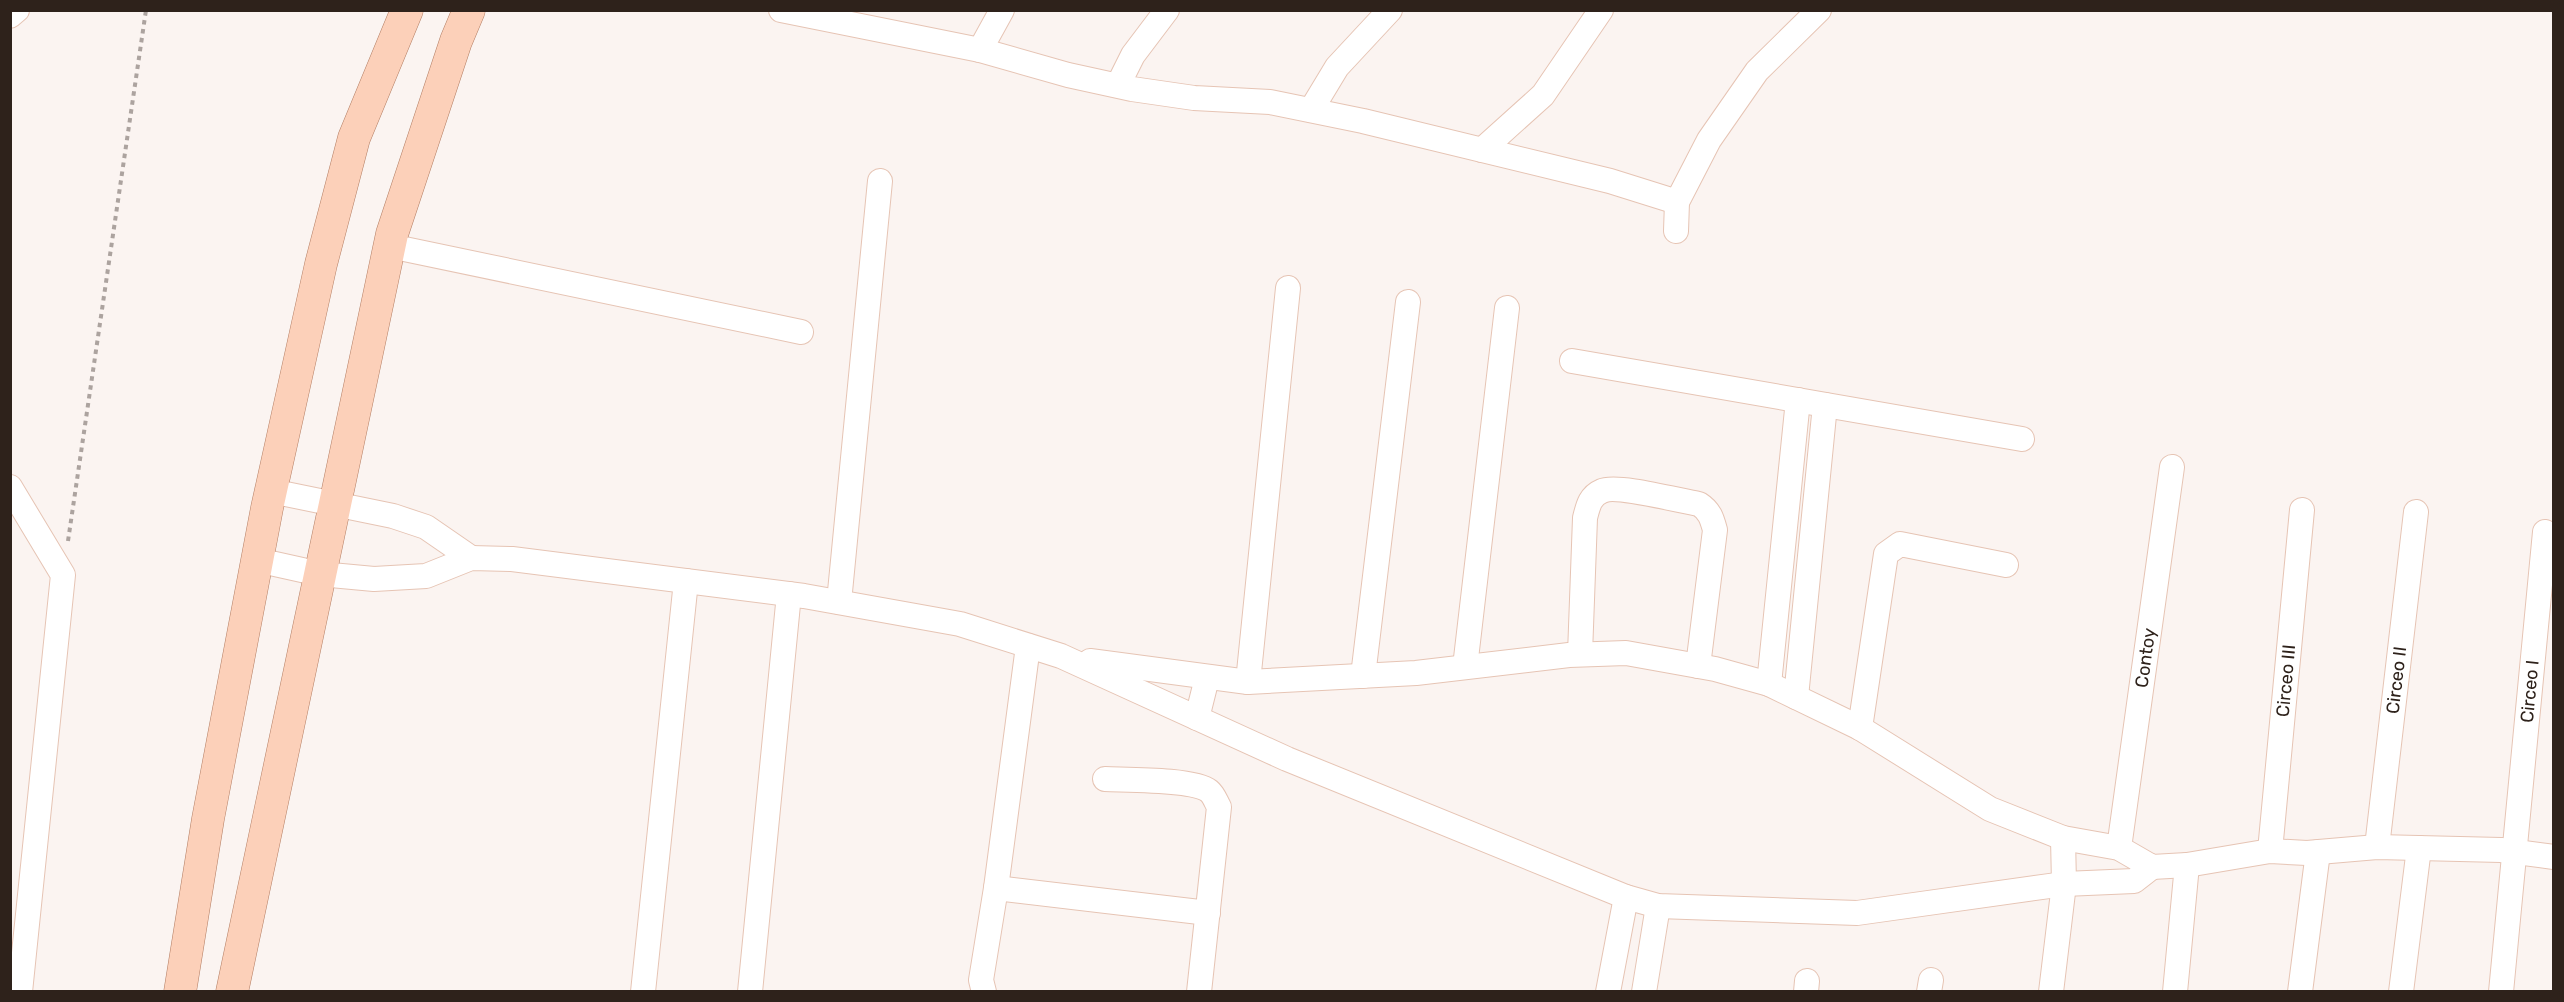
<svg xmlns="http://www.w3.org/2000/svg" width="2564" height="1002" font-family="Rubik,sans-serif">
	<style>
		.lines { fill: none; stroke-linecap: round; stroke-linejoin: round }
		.minor-casing { stroke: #e6c4b4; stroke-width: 26 }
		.major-casing { stroke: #b37e64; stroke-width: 33 }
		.path { stroke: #aca39f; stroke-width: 4; stroke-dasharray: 4.5 4.5; stroke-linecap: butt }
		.minor { stroke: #fff; stroke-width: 24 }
		.major { stroke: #fcd0b9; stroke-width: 32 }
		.labels { text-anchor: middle; stroke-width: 6; stroke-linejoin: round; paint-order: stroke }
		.street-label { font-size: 18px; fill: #2e221b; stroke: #fbf4f1 }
	</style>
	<rect width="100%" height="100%" fill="#fbf4f1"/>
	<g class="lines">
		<defs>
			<g id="minor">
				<path d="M 781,10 L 980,50 L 1068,75 L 1132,89 L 1194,98 L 1270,102 L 1363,121 L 1610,181 L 1677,202"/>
				<path d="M 10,16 L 17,10"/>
				<path d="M 980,50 L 1002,10"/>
				<path d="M 1118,85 L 1133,55 L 1167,10"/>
				<path d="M 1311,110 L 1337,67 L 1390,10"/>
				<path d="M 1482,150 L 1543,95 L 1601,10"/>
				<path d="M 1676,231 L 1677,202 L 1709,140 L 1757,71 L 1819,10"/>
				<path d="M 390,246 L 801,332"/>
				<path d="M 1572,361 L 2022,439"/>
				<path d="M 10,487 L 63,575 L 20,992"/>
				<path d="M 271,491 L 393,516 L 426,527 L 471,558"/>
				<path d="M 257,560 L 320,574 L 374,579 L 426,576 L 471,558 L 512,559 L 804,596 L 960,624 L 1061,656 L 1287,759 L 1626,897 L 1658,906 L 1857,913 L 2064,884 L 2134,881 L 2152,867"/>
				<path d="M 839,602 L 880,181"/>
				<path d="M 1580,654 L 1585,518 C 1588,506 1590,496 1602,491 C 1616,484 1680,501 1699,504 C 1710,511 1712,519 1715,530 L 1698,666"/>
				<path d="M 1090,661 L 1248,682 L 1416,673 L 1569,655 L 1626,653 L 1715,669 L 1769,684 L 1860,728 L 1990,809 L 2063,838 L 2119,848 L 2152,867 L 2187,865 L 2270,851 L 2307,853 L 2377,847 L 2501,850 L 2554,857"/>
				<path d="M 1465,667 L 1507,308"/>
				<path d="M 1363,676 L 1408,302"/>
				<path d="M 1248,682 L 1288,288"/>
				<path d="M 1769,684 L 1798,400"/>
				<path d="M 1796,697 L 1825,405"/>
				<path d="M 1197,718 L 1207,678"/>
				<path d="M 1860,728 L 1886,554 L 1900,544 L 2006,565"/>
				<path d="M 1105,779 C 1126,780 1194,779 1209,791 C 1214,795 1216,802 1219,807 L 1199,992"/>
				<path id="s1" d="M 2377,847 L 2416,512"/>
				<path id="s2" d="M 2119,848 L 2172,467"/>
				<path id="s3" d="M 2270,851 L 2302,510"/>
				<path d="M 996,888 L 1208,913"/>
				<path d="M 643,992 L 686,581"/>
				<path d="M 750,992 L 789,594"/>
				<path d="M 984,992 L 981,980 L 996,888 L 1028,646"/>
				<path d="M 1608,992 L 1626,897"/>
				<path d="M 1644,992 L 1658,906"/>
				<path d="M 1806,992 L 1807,981"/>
				<path d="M 1929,992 L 1931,980"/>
				<path d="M 2051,992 L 2064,884 L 2063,838"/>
				<path d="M 2175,992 L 2187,865"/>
				<path d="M 2300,992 L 2318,852"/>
				<path d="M 2401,992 L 2419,848"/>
				<path id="s4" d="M 2501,992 L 2545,532"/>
			</g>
			<g id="major">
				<path d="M 180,992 L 208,819 L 267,508 L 321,264 L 354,138 L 407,10"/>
				<path d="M 232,992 L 392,234 L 456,41 L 469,10"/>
			</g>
		</defs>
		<use href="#minor" class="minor-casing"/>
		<use href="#major" class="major-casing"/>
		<path class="path" d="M 68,541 L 146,10"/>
		<use href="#minor" class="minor"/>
		<use href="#major" class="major"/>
	</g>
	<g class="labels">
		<g class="street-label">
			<text dy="6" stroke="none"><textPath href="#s2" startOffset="192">Contoy</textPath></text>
			<text dy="6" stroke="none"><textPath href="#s3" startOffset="171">Circeo III</textPath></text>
			<text dy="6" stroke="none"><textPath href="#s1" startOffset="168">Circeo II</textPath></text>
			<text dy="6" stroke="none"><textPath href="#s4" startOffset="302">Circeo I</textPath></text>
		</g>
	</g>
	<rect width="2564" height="1002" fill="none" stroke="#2e221b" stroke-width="24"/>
</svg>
